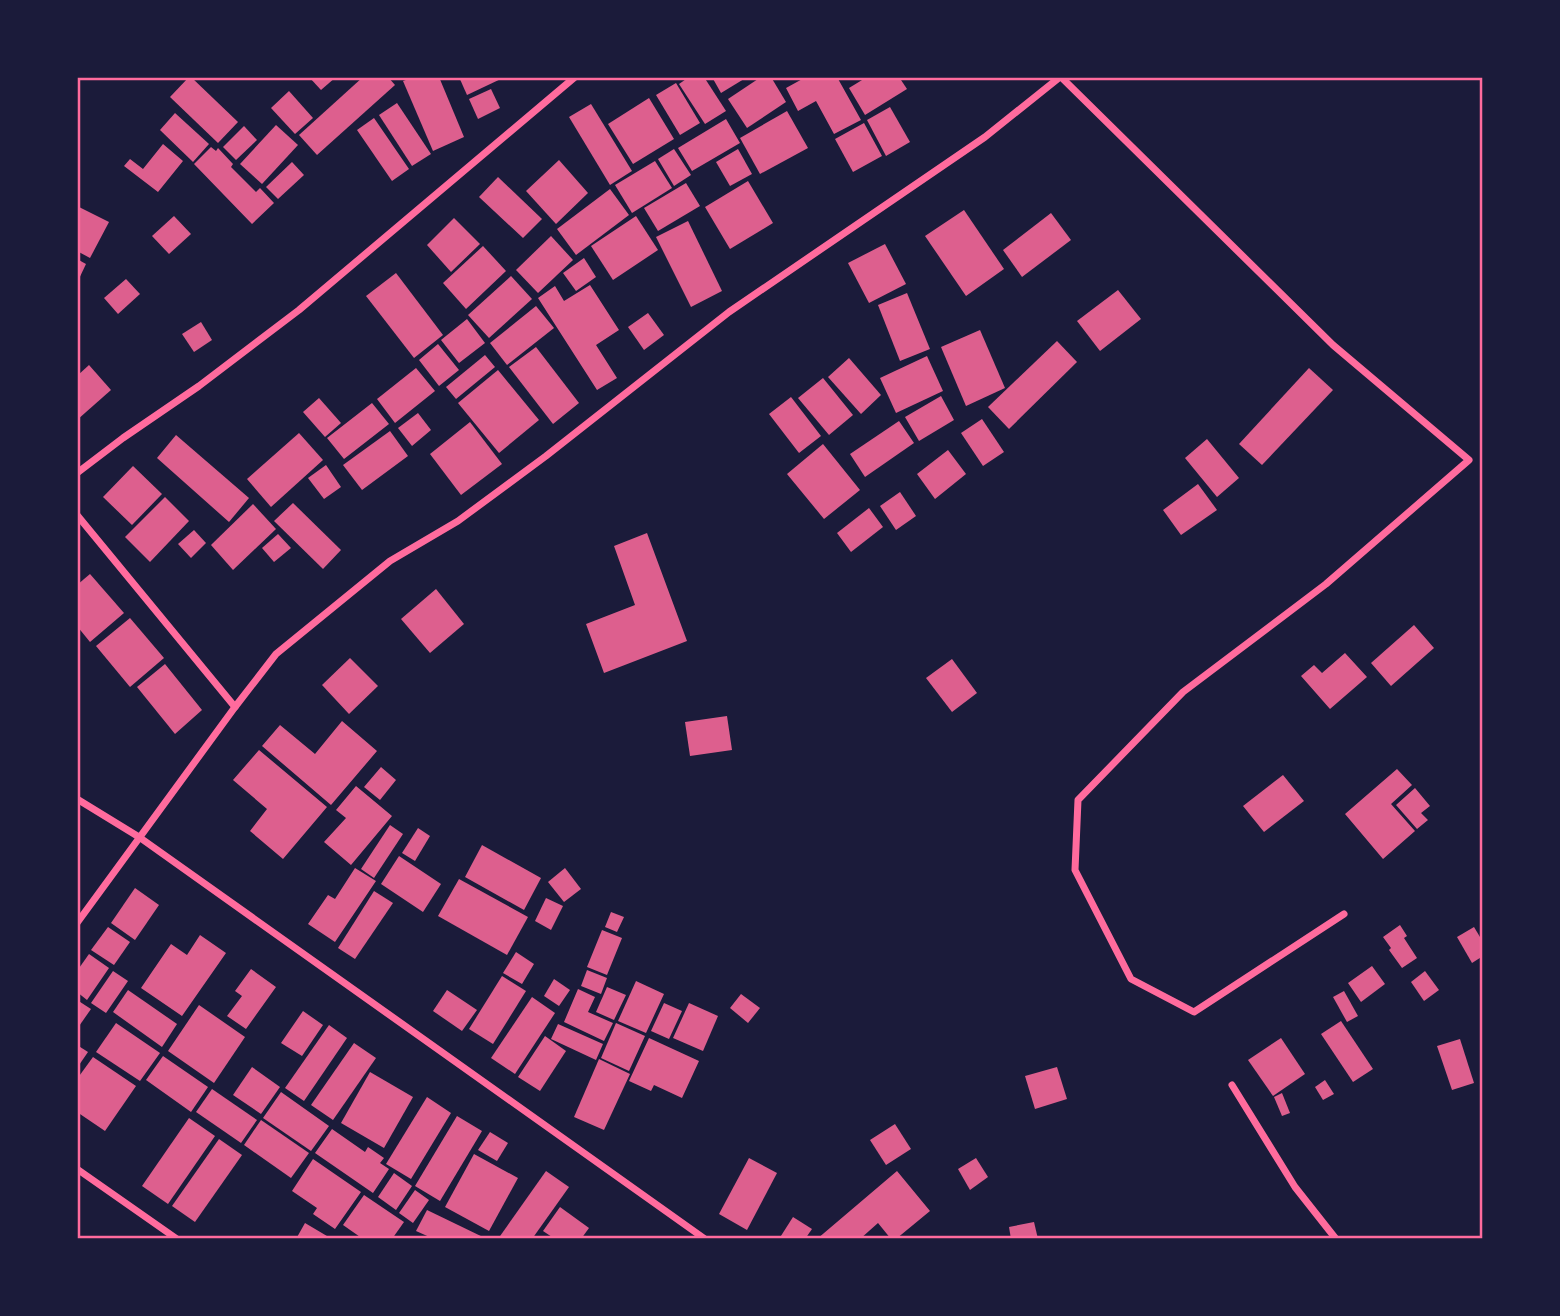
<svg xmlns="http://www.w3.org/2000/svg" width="1560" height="1316" font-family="Poppins,sans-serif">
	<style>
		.building { fill: #dd5f8e }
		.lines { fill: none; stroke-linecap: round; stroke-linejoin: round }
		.minor { stroke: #ff6b9d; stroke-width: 7 }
		.neatline { fill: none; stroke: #ff6b9d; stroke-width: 2.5 }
	</style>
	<rect width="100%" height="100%" fill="#1b1b3a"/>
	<g class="building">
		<path d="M 189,77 L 191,77 L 238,122 L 218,143 L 170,97 Z"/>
		<path d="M 309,77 L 336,77 L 321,90 Z"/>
		<path d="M 363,77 L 388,77 L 395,85 L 317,155 L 299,135 Z"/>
		<path d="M 414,77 L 439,77 L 464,137 L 433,151 L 403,81 Z"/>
		<path d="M 459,77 L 505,77 L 467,95 Z"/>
		<path d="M 689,77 L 704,77 L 726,111 L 705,124 L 679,84 Z"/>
		<path d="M 712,77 L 743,77 L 744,79 L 721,93 Z"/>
		<path d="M 761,77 L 771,77 L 786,102 L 747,128 L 728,99 Z"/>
		<path d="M 806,77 L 837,77 L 861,120 L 834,134 L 816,101 L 798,111 L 786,88 Z"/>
		<path d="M 867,77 L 899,77 L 907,89 L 865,115 L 849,88 Z"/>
		<path d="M 676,83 L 700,123 L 680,135 L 656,95 Z"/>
		<path d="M 491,89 L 500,108 L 478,119 L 469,99 Z"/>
		<path d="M 289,91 L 313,118 L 295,134 L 271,108 Z"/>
		<path d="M 649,98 L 674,139 L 633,164 L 608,124 Z"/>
		<path d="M 397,103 L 431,154 L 412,166 L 379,115 Z"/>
		<path d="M 591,104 L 632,171 L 610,185 L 569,117 Z"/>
		<path d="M 890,107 L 910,142 L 886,156 L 867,120 Z"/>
		<path d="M 787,111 L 808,148 L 760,174 L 740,138 Z"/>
		<path d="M 175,113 L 209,144 L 193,162 L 160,130 Z"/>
		<path d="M 374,118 L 409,169 L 392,181 L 357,130 Z"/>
		<path d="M 726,119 L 740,143 L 692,171 L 678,148 Z"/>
		<path d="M 864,123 L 882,156 L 853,172 L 835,139 Z"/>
		<path d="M 276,125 L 298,145 L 262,184 L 240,164 Z"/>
		<path d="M 244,126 L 257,140 L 236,160 L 223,147 Z"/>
		<path d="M 163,144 L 183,161 L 158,192 L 124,166 L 130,159 L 143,169 Z"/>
		<path d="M 211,147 L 216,151 L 218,148 L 233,164 L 231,167 L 256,192 L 260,188 L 274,203 L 252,224 L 194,164 Z"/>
		<path d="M 674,149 L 691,175 L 674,186 L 658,159 Z"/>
		<path d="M 738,149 L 752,174 L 730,186 L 716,162 Z"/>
		<path d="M 559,160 L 588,193 L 556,224 L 526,191 Z"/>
		<path d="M 655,161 L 672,188 L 632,213 L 615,185 Z"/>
		<path d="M 292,162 L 304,175 L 278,199 L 266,187 Z"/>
		<path d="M 498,177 L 542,219 L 523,238 L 479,197 Z"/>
		<path d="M 748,181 L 773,223 L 730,249 L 705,207 Z"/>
		<path d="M 686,183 L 700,206 L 658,231 L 644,208 Z"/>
		<path d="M 610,189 L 629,215 L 576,255 L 557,229 Z"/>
		<path d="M 77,206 L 109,222 L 90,258 L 77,251 Z"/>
		<path d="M 964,210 L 1004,269 L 966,296 L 925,236 Z"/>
		<path d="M 1051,213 L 1071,240 L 1022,277 L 1003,250 Z"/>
		<path d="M 174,216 L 191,234 L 169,254 L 152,236 Z"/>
		<path d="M 636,216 L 658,250 L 613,280 L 591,246 Z"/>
		<path d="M 454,218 L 480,244 L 451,272 L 427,245 Z"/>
		<path d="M 688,221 L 722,291 L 691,307 L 656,237 Z"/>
		<path d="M 551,236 L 573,260 L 538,293 L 516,270 Z"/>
		<path d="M 885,244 L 906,284 L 869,303 L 848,263 Z"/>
		<path d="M 483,246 L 506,271 L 466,309 L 443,283 Z"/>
		<path d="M 584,258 L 596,277 L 576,291 L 563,273 Z"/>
		<path d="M 77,259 L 86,264 L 77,283 Z"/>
		<path d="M 396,273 L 443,335 L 414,358 L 366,296 Z"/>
		<path d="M 511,276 L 532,299 L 489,338 L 468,315 Z"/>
		<path d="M 126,279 L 140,294 L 118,314 L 104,298 Z"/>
		<path d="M 590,285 L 619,330 L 596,345 L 617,378 L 597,390 L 538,298 L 555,286 L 564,301 Z"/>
		<path d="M 1118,290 L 1141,319 L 1100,351 L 1077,321 Z"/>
		<path d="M 907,293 L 930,349 L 900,361 L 878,305 Z"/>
		<path d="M 536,306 L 554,328 L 507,365 L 490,343 Z"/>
		<path d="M 648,313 L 664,335 L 644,350 L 628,327 Z"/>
		<path d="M 467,319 L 485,343 L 459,363 L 441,340 Z"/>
		<path d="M 201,322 L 212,340 L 194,352 L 182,334 Z"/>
		<path d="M 980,330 L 1005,388 L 966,406 L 941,347 Z"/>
		<path d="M 1057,341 L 1077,362 L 1009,429 L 988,407 Z"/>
		<path d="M 438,344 L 459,370 L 439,386 L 419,360 Z"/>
		<path d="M 536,347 L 579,403 L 553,424 L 509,367 Z"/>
		<path d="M 485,355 L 495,367 L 456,399 L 446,387 Z"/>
		<path d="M 927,356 L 943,391 L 896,413 L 880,378 Z"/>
		<path d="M 849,358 L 881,395 L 861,414 L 828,377 Z"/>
		<path d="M 89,365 L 111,390 L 77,420 L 77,376 Z"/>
		<path d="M 416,368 L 435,391 L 395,423 L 377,399 Z"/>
		<path d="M 1309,368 L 1333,390 L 1262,465 L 1239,444 Z"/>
		<path d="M 498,370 L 539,420 L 499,453 L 458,403 Z"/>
		<path d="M 823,378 L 853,415 L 829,435 L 798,398 Z"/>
		<path d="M 941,396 L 954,420 L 919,441 L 905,417 Z"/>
		<path d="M 791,397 L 821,436 L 799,453 L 769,414 Z"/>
		<path d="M 319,398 L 341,423 L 325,437 L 303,412 Z"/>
		<path d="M 372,403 L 389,424 L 344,459 L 327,438 Z"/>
		<path d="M 418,413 L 431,430 L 412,446 L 398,428 Z"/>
		<path d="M 982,419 L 1004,452 L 983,466 L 961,433 Z"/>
		<path d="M 899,421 L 914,443 L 865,477 L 850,454 Z"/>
		<path d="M 470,422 L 502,464 L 461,495 L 430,454 Z"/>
		<path d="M 390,431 L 408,456 L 362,490 L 343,465 Z"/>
		<path d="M 299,433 L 323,460 L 271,507 L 247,479 Z"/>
		<path d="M 176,435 L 249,498 L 229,522 L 157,458 Z"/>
		<path d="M 1207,439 L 1239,478 L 1217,497 L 1185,458 Z"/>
		<path d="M 823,444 L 860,490 L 824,519 L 787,474 Z"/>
		<path d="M 948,450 L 966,474 L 935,499 L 917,474 Z"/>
		<path d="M 326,465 L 341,487 L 324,499 L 308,478 Z"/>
		<path d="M 133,466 L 162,494 L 132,525 L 103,497 Z"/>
		<path d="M 1198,484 L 1217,510 L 1181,535 L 1163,510 Z"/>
		<path d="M 900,492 L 916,516 L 896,530 L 880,506 Z"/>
		<path d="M 165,497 L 189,521 L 150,562 L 125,537 Z"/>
		<path d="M 293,503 L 341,550 L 323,569 L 274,521 Z"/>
		<path d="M 253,504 L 276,529 L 233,570 L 211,545 Z"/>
		<path d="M 869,508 L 883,527 L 851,552 L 837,533 Z"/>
		<path d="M 194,530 L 206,543 L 191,558 L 178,544 Z"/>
		<path d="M 647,533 L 687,641 L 604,673 L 586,624 L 635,605 L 614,546 Z"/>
		<path d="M 278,534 L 291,548 L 274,562 L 262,548 Z"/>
		<path d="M 90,574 L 124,613 L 90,642 L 77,626 L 77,585 Z"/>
		<path d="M 436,589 L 464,624 L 430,653 L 401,619 Z"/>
		<path d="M 130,618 L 164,658 L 130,687 L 96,646 Z"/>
		<path d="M 1414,625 L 1434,648 L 1391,686 L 1371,663 Z"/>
		<path d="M 1345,653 L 1367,677 L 1330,709 L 1301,676 L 1314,665 L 1322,673 Z"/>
		<path d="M 350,658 L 378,686 L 349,714 L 322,685 Z"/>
		<path d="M 952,659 L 977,693 L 952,712 L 926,678 Z"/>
		<path d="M 165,664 L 202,710 L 175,734 L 137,687 Z"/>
		<path d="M 727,716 L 732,750 L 690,756 L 685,722 Z"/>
		<path d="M 342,721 L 377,751 L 331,805 L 262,746 L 280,725 L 315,754 Z"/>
		<path d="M 259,750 L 327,807 L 283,859 L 250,831 L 267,809 L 233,780 Z"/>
		<path d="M 381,767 L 396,780 L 380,800 L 364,787 Z"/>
		<path d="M 1397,769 L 1412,785 L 1391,804 L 1415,831 L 1383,859 L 1345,814 Z"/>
		<path d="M 1283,775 L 1304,801 L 1264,832 L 1243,806 Z"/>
		<path d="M 356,786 L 392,816 L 351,865 L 324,842 L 346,818 L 336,810 Z"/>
		<path d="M 1415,788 L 1430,806 L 1421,813 L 1428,820 L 1417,829 L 1396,805 Z"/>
		<path d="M 390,825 L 403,834 L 374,878 L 361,869 Z"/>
		<path d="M 418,828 L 430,836 L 415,861 L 402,853 Z"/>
		<path d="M 482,845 L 541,878 L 524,910 L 465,877 Z"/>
		<path d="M 399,856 L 441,884 L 423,912 L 381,884 Z"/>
		<path d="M 355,868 L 376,881 L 335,942 L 308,924 L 328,895 L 335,899 Z"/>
		<path d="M 565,868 L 581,889 L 564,902 L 548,882 Z"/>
		<path d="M 459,879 L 528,917 L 507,955 L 438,916 Z"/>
		<path d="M 135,888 L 159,905 L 135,940 L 111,923 Z"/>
		<path d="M 374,891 L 393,903 L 355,959 L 338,948 Z"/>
		<path d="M 546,898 L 563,906 L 551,930 L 535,921 Z"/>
		<path d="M 611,912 L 624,917 L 617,932 L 605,927 Z"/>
		<path d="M 1400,925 L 1407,936 L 1404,938 L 1417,958 L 1402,968 L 1389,950 L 1391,948 L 1383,937 Z"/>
		<path d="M 108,927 L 130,942 L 114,965 L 91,950 Z"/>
		<path d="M 1474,927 L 1483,942 L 1483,956 L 1472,963 L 1457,937 Z"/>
		<path d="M 602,930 L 622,938 L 607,975 L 587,967 Z"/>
		<path d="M 200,935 L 226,953 L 182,1016 L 141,988 L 171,944 L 187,955 Z"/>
		<path d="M 516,952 L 534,964 L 522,984 L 503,973 Z"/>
		<path d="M 89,954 L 109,968 L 87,1000 L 77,992 L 77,971 Z"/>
		<path d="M 1372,966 L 1385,984 L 1361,1002 L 1348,983 Z"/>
		<path d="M 251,969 L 276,987 L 246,1029 L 227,1016 L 242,996 L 235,991 Z"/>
		<path d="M 587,970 L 607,978 L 601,994 L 581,986 Z"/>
		<path d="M 113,971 L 128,981 L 106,1013 L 91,1003 Z"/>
		<path d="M 1425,971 L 1439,990 L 1424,1001 L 1411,982 Z"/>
		<path d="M 502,976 L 526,991 L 493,1044 L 469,1029 Z"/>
		<path d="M 554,979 L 570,990 L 559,1006 L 544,996 Z"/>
		<path d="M 636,981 L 664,994 L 646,1033 L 618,1021 Z"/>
		<path d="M 607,987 L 626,995 L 614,1020 L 596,1012 Z"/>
		<path d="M 578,989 L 595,997 L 588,1012 L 613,1023 L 604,1041 L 564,1022 Z"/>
		<path d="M 128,990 L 177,1024 L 162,1047 L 113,1012 Z"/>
		<path d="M 447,990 L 477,1010 L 462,1031 L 433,1011 Z"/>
		<path d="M 1344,991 L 1358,1016 L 1347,1022 L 1333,997 Z"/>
		<path d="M 741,994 L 760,1008 L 748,1023 L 730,1008 Z"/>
		<path d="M 532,997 L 555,1013 L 515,1074 L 491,1058 Z"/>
		<path d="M 77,1000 L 91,1009 L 77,1029 Z"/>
		<path d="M 664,1003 L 682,1011 L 669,1039 L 651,1031 Z"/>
		<path d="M 689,1003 L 718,1016 L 703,1051 L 673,1038 Z"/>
		<path d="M 199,1005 L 245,1037 L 214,1083 L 168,1051 Z"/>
		<path d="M 303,1011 L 323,1025 L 302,1056 L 281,1043 Z"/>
		<path d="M 1341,1021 L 1373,1069 L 1353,1082 L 1321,1034 Z"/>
		<path d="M 116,1023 L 160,1053 L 140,1081 L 96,1052 Z"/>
		<path d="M 616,1023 L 645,1036 L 629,1071 L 601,1058 Z"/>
		<path d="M 558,1024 L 603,1044 L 596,1060 L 551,1039 Z"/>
		<path d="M 329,1025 L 347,1038 L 304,1101 L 285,1088 Z"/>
		<path d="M 545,1036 L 566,1051 L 540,1091 L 518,1077 Z"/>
		<path d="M 649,1038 L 699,1061 L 682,1098 L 654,1085 L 651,1091 L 629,1081 Z"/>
		<path d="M 1281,1038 L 1305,1074 L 1273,1096 L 1248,1060 Z"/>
		<path d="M 1460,1039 L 1474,1083 L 1452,1090 L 1437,1046 Z"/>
		<path d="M 354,1043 L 376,1058 L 333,1120 L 311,1105 Z"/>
		<path d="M 77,1045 L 88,1052 L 77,1068 Z"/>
		<path d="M 163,1056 L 208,1087 L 191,1112 L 146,1080 Z"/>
		<path d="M 93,1057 L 136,1086 L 105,1131 L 77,1112 L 77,1079 Z"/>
		<path d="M 599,1059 L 630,1074 L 604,1130 L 574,1117 Z"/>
		<path d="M 252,1067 L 280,1087 L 261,1114 L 233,1095 Z"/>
		<path d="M 1057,1067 L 1067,1099 L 1035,1109 L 1025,1076 Z"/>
		<path d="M 370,1072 L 413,1097 L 384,1148 L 341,1123 Z"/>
		<path d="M 1325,1080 L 1334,1094 L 1323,1100 L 1315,1087 Z"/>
		<path d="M 212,1089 L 257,1120 L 241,1143 L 196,1112 Z"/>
		<path d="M 281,1092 L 329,1126 L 311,1151 L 263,1118 Z"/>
		<path d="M 1282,1093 L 1290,1113 L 1282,1116 L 1274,1097 Z"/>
		<path d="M 427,1097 L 451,1113 L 411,1179 L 386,1164 Z"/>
		<path d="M 457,1116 L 482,1131 L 440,1201 L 415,1186 Z"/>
		<path d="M 189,1118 L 215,1136 L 168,1204 L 142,1186 Z"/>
		<path d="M 261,1120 L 309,1153 L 291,1178 L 244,1145 Z"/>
		<path d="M 895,1124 L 911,1149 L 886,1165 L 870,1140 Z"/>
		<path d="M 332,1129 L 365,1152 L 368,1147 L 384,1158 L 380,1163 L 389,1169 L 373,1193 L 315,1153 Z"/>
		<path d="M 490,1132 L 508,1143 L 497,1161 L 478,1150 Z"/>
		<path d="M 219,1139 L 242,1155 L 195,1222 L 172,1206 Z"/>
		<path d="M 474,1154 L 518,1178 L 489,1231 L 445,1207 Z"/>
		<path d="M 749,1158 L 777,1173 L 747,1230 L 719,1214 Z"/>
		<path d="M 976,1158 L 988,1177 L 970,1190 L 958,1169 Z"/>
		<path d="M 313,1159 L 361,1192 L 335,1229 L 313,1214 L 317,1208 L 292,1191 Z"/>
		<path d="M 546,1171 L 569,1187 L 532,1239 L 498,1239 Z"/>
		<path d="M 897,1171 L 930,1211 L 896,1239 L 891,1239 L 878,1223 L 860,1239 L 817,1239 Z"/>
		<path d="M 394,1173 L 412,1186 L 396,1210 L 378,1197 Z"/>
		<path d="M 415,1190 L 429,1200 L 413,1223 L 399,1213 Z"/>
		<path d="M 364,1195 L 404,1222 L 392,1239 L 363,1239 L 343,1225 Z"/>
		<path d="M 560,1207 L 589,1228 L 581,1239 L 555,1239 L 543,1231 Z"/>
		<path d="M 427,1210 L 487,1239 L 434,1239 L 416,1231 Z"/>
		<path d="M 793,1217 L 812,1229 L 805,1239 L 779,1239 Z"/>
		<path d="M 1034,1222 L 1038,1239 L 1011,1239 L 1009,1227 Z"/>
		<path d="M 305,1223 L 332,1239 L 296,1239 Z"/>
	</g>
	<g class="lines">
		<g class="minor">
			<path d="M 1061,77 L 1333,345 L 1469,460 L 1326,584 L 1183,692 L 1078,800 L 1075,870 L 1131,979 L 1194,1012 L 1344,914"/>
			<path d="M 77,473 L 123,438 L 199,386 L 299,310 L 575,77"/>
			<path d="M 77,515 L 235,707"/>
			<path d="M 77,799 L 139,837 L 705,1239"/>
			<path d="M 77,923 L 235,707 L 276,654 L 390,561 L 458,521 L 546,456 L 729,312 L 985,137 L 1060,77"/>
			<path d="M 1232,1085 L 1295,1187 L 1336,1239"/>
			<path d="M 77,1169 L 177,1239"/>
		</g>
	</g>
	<rect width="1560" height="1316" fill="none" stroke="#1b1b3a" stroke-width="158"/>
	<rect x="79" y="79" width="1402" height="1158" class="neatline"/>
</svg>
